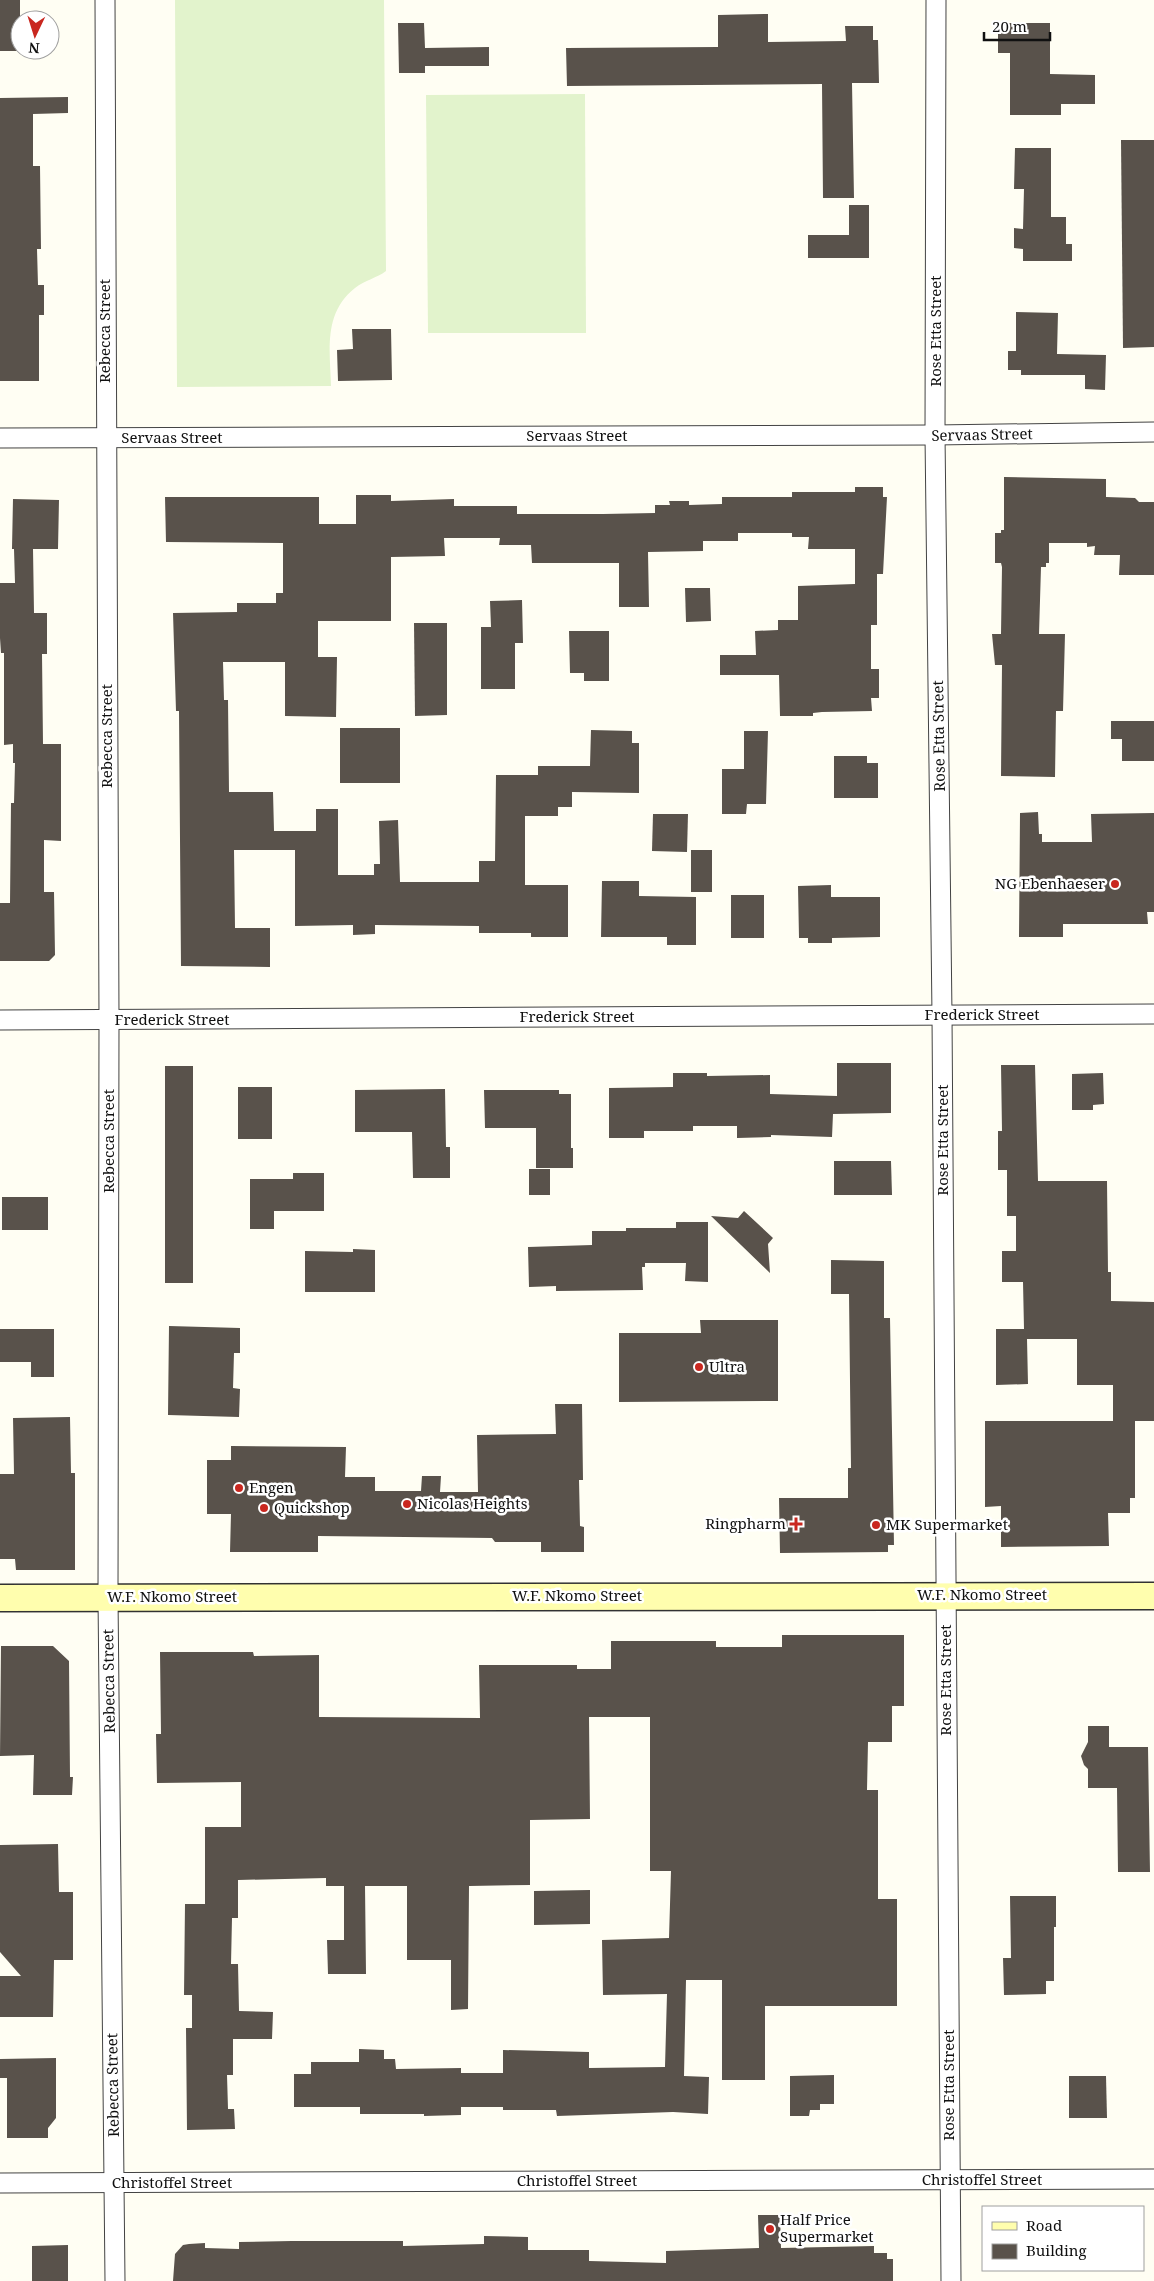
<svg xmlns="http://www.w3.org/2000/svg" width="1154" height="2281" font-family="'Noto Serif',serif">
	<style>
		.pitch { fill: #e2f3cc }
		.building { fill: #59524b }
		.lines { fill: none; stroke-linecap: round; stroke-linejoin: round }
		.street-casing { stroke: #434343; stroke-width: 21 }
		.secondary-casing { stroke: #323232; stroke-width: 29 }
		.street { stroke: #fff; stroke-width: 19 }
		.secondary { stroke: #fffeae; stroke-width: 26 }
		.poi-dot { fill: #c9271f; stroke: #fff; stroke-width: 2 }
		.labels { text-anchor: middle; stroke-width: 5; stroke-linejoin: round; paint-order: stroke }
		.street-label { font-size: 15px; fill: #101010; stroke: #fff }
		.poi-label { font-size: 15px; fill: #101010; stroke: #fff; text-anchor: start }
	</style>
	<rect width="100%" height="100%" fill="#fffef3"/>
	<g class="pitch">
		<path d="M 175,0 L 384,0 L 386,271 C 377,278 365,280 355,288 C 323,313 330,351 331,386 L 177,387 Z"/>
		<path d="M 585,94 L 586,333 L 428,333 L 426,95 Z"/>
	</g>
	<g class="building">
		<rect x="0" y="0" width="20" height="51"/>
		<path d="M 768,14 L 768,42 L 846,41 L 845,26 L 873,26 L 873,40 L 878,40 L 879,83 L 852,83 L 854,198 L 823,198 L 822,84 L 567,86 L 566,48 L 718,47 L 718,15 Z"/>
		<path d="M 398,23 L 424,23 L 425,48 L 489,47 L 489,66 L 425,66 L 425,73 L 399,73 Z"/>
		<path d="M 998,23 L 1050,23 L 1050,74 L 1095,75 L 1095,104 L 1061,104 L 1061,115 L 1010,115 L 1010,53 L 998,53 Z"/>
		<path d="M 68,97 L 68,113 L 33,114 L 33,166 L 40,166 L 41,249 L 37,249 L 38,285 L 44,285 L 44,315 L 39,315 L 39,381 L 0,381 L 0,98 Z"/>
		<path d="M 1121,140 L 1154,140 L 1154,347 L 1123,348 Z"/>
		<path d="M 1015,148 L 1051,148 L 1051,217 L 1066,217 L 1066,244 L 1072,244 L 1072,261 L 1023,261 L 1023,249 L 1014,248 L 1014,228 L 1023,229 L 1024,189 L 1014,189 Z"/>
		<path d="M 849,205 L 869,205 L 869,258 L 808,258 L 808,235 L 849,235 Z"/>
		<path d="M 1016,312 L 1058,313 L 1057,354 L 1106,355 L 1105,390 L 1085,389 L 1085,375 L 1021,375 L 1021,370 L 1008,370 L 1008,351 L 1016,351 Z"/>
		<path d="M 352,329 L 391,329 L 392,380 L 338,381 L 337,350 L 353,349 Z"/>
		<path d="M 1004,477 L 1106,479 L 1106,497 L 1135,498 L 1139,502 L 1154,502 L 1154,575 L 1119,575 L 1120,555 L 1094,555 L 1095,546 L 1087,547 L 1087,543 L 1049,543 L 1049,563 L 1046,563 L 1046,567 L 1041,567 L 1039,634 L 1065,634 L 1063,711 L 1056,711 L 1055,777 L 1001,776 L 1002,665 L 995,665 L 992,634 L 1001,634 L 1002,567 L 1001,563 L 995,563 L 995,533 L 1001,533 L 1001,530 L 1004,530 Z"/>
		<path d="M 855,487 L 883,487 L 883,497 L 887,497 L 883,574 L 877,574 L 877,625 L 871,625 L 871,669 L 879,669 L 879,698 L 871,698 L 872,711 L 822,712 L 813,713 L 813,716 L 780,716 L 779,675 L 720,675 L 720,655 L 756,655 L 755,631 L 778,630 L 778,620 L 798,620 L 798,586 L 855,584 L 855,549 L 808,549 L 809,537 L 792,537 L 792,533 L 738,533 L 738,541 L 703,541 L 703,551 L 648,552 L 649,607 L 619,607 L 619,563 L 532,563 L 531,545 L 499,545 L 500,538 L 444,538 L 445,556 L 391,557 L 391,621 L 318,621 L 318,657 L 337,657 L 336,717 L 285,716 L 285,662 L 223,662 L 224,700 L 228,700 L 229,792 L 273,792 L 274,831 L 316,831 L 316,809 L 338,809 L 338,875 L 374,875 L 374,864 L 380,864 L 379,821 L 398,820 L 400,882 L 479,882 L 479,861 L 495,861 L 496,775 L 538,775 L 538,766 L 590,766 L 591,730 L 632,731 L 632,743 L 639,743 L 639,793 L 572,792 L 572,807 L 558,807 L 558,816 L 525,816 L 525,885 L 568,885 L 568,937 L 531,937 L 531,933 L 479,933 L 479,926 L 375,925 L 375,934 L 353,935 L 353,925 L 295,926 L 295,850 L 234,850 L 235,928 L 270,928 L 270,967 L 181,966 L 179,711 L 176,711 L 173,613 L 237,612 L 237,603 L 276,603 L 276,593 L 283,593 L 283,543 L 166,542 L 165,497 L 319,497 L 319,524 L 356,524 L 356,495 L 391,495 L 391,501 L 454,499 L 454,506 L 517,506 L 517,514 L 603,514 L 655,513 L 655,505 L 670,505 L 669,501 L 689,501 L 689,505 L 722,504 L 722,497 L 792,497 L 792,492 L 855,492 Z"/>
		<path d="M 13,499 L 59,500 L 58,549 L 33,549 L 34,613 L 47,613 L 47,654 L 42,654 L 43,744 L 61,744 L 61,841 L 44,840 L 44,892 L 54,892 L 55,955 L 49,961 L 0,961 L 0,903 L 10,903 L 11,803 L 14,803 L 15,763 L 13,763 L 13,744 L 4,745 L 4,653 L 1,653 L 0,638 L 0,583 L 15,583 L 14,549 L 12,549 Z"/>
		<path d="M 685,588 L 710,588 L 711,621 L 686,622 Z"/>
		<path d="M 522,600 L 523,643 L 515,643 L 515,689 L 481,689 L 481,627 L 491,627 L 490,601 Z"/>
		<path d="M 414,623 L 447,623 L 447,715 L 415,716 Z"/>
		<path d="M 569,631 L 609,631 L 609,681 L 584,681 L 584,673 L 570,673 Z"/>
		<path d="M 1111,721 L 1154,721 L 1154,761 L 1122,761 L 1122,739 L 1111,739 Z"/>
		<rect x="340" y="728" width="60" height="55"/>
		<path d="M 744,731 L 768,731 L 766,804 L 747,804 L 746,814 L 722,814 L 722,769 L 744,769 Z"/>
		<path d="M 834,756 L 867,756 L 867,763 L 878,763 L 878,798 L 834,798 Z"/>
		<path d="M 1038,812 L 1039,834 L 1042,834 L 1042,842 L 1092,842 L 1091,814 L 1154,813 L 1154,912 L 1147,912 L 1148,924 L 1063,924 L 1063,937 L 1019,937 L 1020,813 Z"/>
		<path d="M 653,814 L 688,814 L 687,852 L 652,851 Z"/>
		<rect x="691" y="850" width="21" height="42"/>
		<path d="M 602,881 L 639,881 L 639,896 L 696,897 L 696,945 L 667,945 L 667,937 L 601,937 Z"/>
		<path d="M 831,885 L 831,897 L 880,897 L 880,937 L 832,938 L 832,943 L 808,943 L 808,938 L 799,938 L 798,886 Z"/>
		<rect x="731" y="895" width="33" height="43"/>
		<path d="M 837,1063 L 891,1063 L 891,1113 L 833,1114 L 832,1137 L 771,1135 L 771,1137 L 737,1138 L 737,1126 L 693,1126 L 693,1131 L 644,1131 L 644,1138 L 609,1138 L 609,1088 L 673,1087 L 673,1073 L 707,1073 L 707,1076 L 770,1075 L 770,1094 L 837,1096 Z"/>
		<path d="M 1001,1065 L 1035,1065 L 1038,1181 L 1107,1181 L 1108,1272 L 1111,1272 L 1111,1301 L 1154,1302 L 1154,1421 L 1135,1421 L 1135,1498 L 1130,1498 L 1130,1513 L 1108,1513 L 1109,1546 L 1001,1547 L 1001,1506 L 985,1507 L 985,1421 L 1113,1421 L 1113,1385 L 1077,1385 L 1077,1339 L 1027,1339 L 1028,1384 L 996,1385 L 996,1329 L 1024,1329 L 1023,1282 L 1002,1282 L 1002,1251 L 1016,1251 L 1016,1216 L 1007,1216 L 1007,1170 L 998,1170 L 998,1131 L 1002,1131 Z"/>
		<rect x="165" y="1066" width="28" height="217"/>
		<path d="M 1103,1073 L 1104,1104 L 1093,1105 L 1093,1110 L 1072,1110 L 1072,1074 Z"/>
		<rect x="238" y="1087" width="34" height="52"/>
		<path d="M 445,1089 L 446,1147 L 450,1147 L 450,1178 L 413,1178 L 412,1132 L 355,1132 L 355,1090 Z"/>
		<path d="M 484,1090 L 559,1090 L 559,1094 L 571,1094 L 571,1148 L 573,1148 L 573,1168 L 536,1168 L 536,1128 L 485,1128 Z"/>
		<path d="M 834,1161 L 891,1161 L 892,1195 L 834,1195 Z"/>
		<rect x="529" y="1169" width="21" height="26"/>
		<path d="M 293,1173 L 324,1173 L 324,1211 L 274,1211 L 274,1229 L 250,1229 L 250,1179 L 293,1179 Z"/>
		<rect x="2" y="1197" width="46" height="33"/>
		<path d="M 744,1211 L 773,1238 L 768,1244 L 770,1273 L 711,1216 L 738,1218 Z"/>
		<path d="M 676,1222 L 708,1222 L 708,1282 L 685,1281 L 686,1263 L 645,1263 L 645,1267 L 642,1267 L 643,1290 L 556,1291 L 556,1286 L 529,1287 L 528,1247 L 592,1245 L 592,1231 L 626,1231 L 626,1228 L 676,1228 Z"/>
		<path d="M 353,1249 L 375,1250 L 375,1292 L 305,1292 L 305,1251 L 353,1252 Z"/>
		<path d="M 831,1260 L 884,1261 L 884,1318 L 890,1318 L 894,1545 L 888,1545 L 888,1552 L 780,1553 L 779,1498 L 848,1498 L 848,1468 L 851,1468 L 849,1294 L 831,1294 Z"/>
		<path d="M 700,1320 L 778,1320 L 778,1401 L 619,1402 L 619,1333 L 701,1333 Z"/>
		<path d="M 169,1326 L 240,1328 L 240,1353 L 234,1353 L 233,1388 L 240,1389 L 239,1417 L 168,1415 Z"/>
		<path d="M 0,1329 L 54,1329 L 54,1377 L 31,1377 L 31,1362 L 0,1362 Z"/>
		<path d="M 555,1404 L 582,1404 L 583,1480 L 579,1480 L 580,1526 L 584,1527 L 584,1552 L 541,1552 L 541,1542 L 495,1542 L 492,1538 L 318,1536 L 318,1552 L 230,1552 L 231,1514 L 207,1514 L 207,1460 L 231,1460 L 231,1446 L 346,1447 L 345,1477 L 375,1477 L 375,1491 L 421,1491 L 422,1476 L 441,1476 L 440,1492 L 478,1492 L 477,1435 L 556,1434 Z"/>
		<path d="M 70,1417 L 71,1473 L 75,1473 L 75,1570 L 16,1570 L 15,1559 L 0,1559 L 0,1474 L 14,1474 L 13,1418 Z"/>
		<path d="M 782,1635 L 904,1635 L 904,1706 L 892,1706 L 892,1742 L 868,1742 L 867,1790 L 878,1790 L 878,1899 L 897,1899 L 897,2006 L 765,2006 L 765,2080 L 722,2080 L 722,1980 L 686,1980 L 684,2076 L 709,2077 L 708,2114 L 673,2112 L 557,2116 L 556,2110 L 503,2110 L 503,2107 L 461,2107 L 461,2115 L 424,2116 L 424,2114 L 360,2114 L 360,2107 L 294,2107 L 294,2074 L 311,2074 L 311,2062 L 359,2062 L 359,2049 L 384,2050 L 384,2059 L 395,2059 L 396,2069 L 461,2068 L 461,2073 L 503,2073 L 503,2050 L 589,2052 L 589,2068 L 665,2067 L 667,1994 L 603,1995 L 602,1940 L 669,1938 L 671,1871 L 650,1871 L 650,1717 L 589,1717 L 590,1819 L 530,1820 L 530,1885 L 469,1886 L 468,2009 L 451,2010 L 451,1960 L 407,1960 L 407,1886 L 365,1886 L 366,1974 L 328,1974 L 327,1940 L 344,1940 L 344,1886 L 326,1886 L 326,1878 L 238,1880 L 238,1918 L 232,1918 L 231,1964 L 238,1964 L 239,2011 L 273,2012 L 272,2039 L 233,2039 L 233,2075 L 227,2075 L 228,2109 L 234,2109 L 235,2129 L 187,2130 L 186,2028 L 192,2028 L 192,1995 L 184,1995 L 185,1904 L 205,1904 L 205,1827 L 241,1827 L 241,1782 L 157,1783 L 156,1734 L 161,1734 L 160,1652 L 253,1652 L 254,1656 L 319,1655 L 319,1717 L 480,1718 L 479,1665 L 577,1665 L 577,1669 L 611,1669 L 611,1641 L 716,1641 L 716,1647 L 782,1647 Z"/>
		<path d="M 1,1646 L 53,1646 L 69,1661 L 70,1777 L 73,1777 L 72,1795 L 33,1795 L 34,1755 L 0,1756 Z"/>
		<path d="M 1088,1726 L 1109,1726 L 1109,1747 L 1148,1747 L 1150,1872 L 1118,1872 L 1117,1788 L 1088,1788 L 1088,1769 L 1084,1765 L 1081,1756 L 1088,1742 Z"/>
		<path d="M 58,1844 L 59,1892 L 73,1892 L 73,1960 L 54,1960 L 53,2017 L 0,2017 L 0,1976 L 21,1976 L 0,1952 L 0,1845 Z"/>
		<path d="M 590,1890 L 590,1924 L 534,1925 L 534,1891 Z"/>
		<path d="M 1010,1896 L 1056,1896 L 1056,1927 L 1054,1927 L 1054,1981 L 1046,1981 L 1046,1994 L 1004,1995 L 1003,1958 L 1011,1958 Z"/>
		<path d="M 56,2058 L 56,2118 L 48,2128 L 48,2138 L 7,2138 L 7,2078 L 0,2078 L 0,2059 Z"/>
		<path d="M 834,2075 L 834,2104 L 820,2104 L 820,2110 L 810,2110 L 809,2116 L 790,2116 L 790,2076 Z"/>
		<path d="M 1069,2076 L 1106,2076 L 1107,2118 L 1069,2118 Z"/>
		<path d="M 758,2215 L 780,2215 L 781,2248 L 874,2246 L 874,2253 L 887,2253 L 887,2259 L 893,2259 L 893,2281 L 173,2281 L 175,2254 L 183,2245 L 189,2244 L 205,2243 L 205,2248 L 239,2249 L 239,2242 L 292,2241 L 403,2241 L 403,2246 L 484,2244 L 484,2236 L 528,2237 L 528,2250 L 589,2250 L 589,2261 L 666,2263 L 666,2251 L 759,2248 Z"/>
		<path d="M 68,2245 L 68,2281 L 32,2281 L 32,2246 Z"/>
	</g>
	<g class="lines">
		<defs>
			<g id="street">
				<path d="M 105,0 L 109,1020 L 108,1597 L 115,2281"/>
				<path d="M 936,0 L 935,435 L 942,1015 L 951,2281"/>
				<path d="M 0,438 L 935,435 L 1154,432"/>
				<path d="M 0,1020 L 1154,1014"/>
				<path d="M 0,2183 L 1154,2179"/>
			</g>
			<path id="secondary" d="M 0,1598 L 1154,1596"/>
		</defs>
		<use href="#street" class="street-casing"/>
		<use href="#secondary" class="secondary-casing"/>
		<use href="#street" class="street"/>
		<use href="#secondary" class="secondary"/>
	</g>
	<g class="poi-dot">
		<circle cx="1115" cy="884" r="5"/>
		<circle cx="699" cy="1367" r="5"/>
		<circle cx="239" cy="1488" r="5"/>
		<circle cx="407" cy="1504" r="5"/>
		<circle cx="264" cy="1508" r="5"/>
		<path d="M793.5 1516.5h5v5h5v5h-5v5h-5v-5h-5v-5h5z"/>
		<circle cx="876" cy="1525" r="5"/>
		<circle cx="770" cy="2229" r="5"/>
	</g>
	<g class="labels">
		<g class="street-label">
			<text transform="translate(105 331) rotate(-90)" y="5">Rebecca Street</text>
			<text transform="translate(936 331) rotate(-90)" y="5">Rose Etta Street</text>
			<text transform="translate(982 435) rotate(-1)" y="5">Servaas Street</text>
			<text x="577" y="441">Servaas Street</text>
			<text x="172" y="443">Servaas Street</text>
			<text transform="translate(107 736) rotate(-90)" y="5">Rebecca Street</text>
			<text transform="translate(939 736) rotate(-91)" y="5">Rose Etta Street</text>
			<text x="982" y="1020">Frederick Street</text>
			<text x="577" y="1022">Frederick Street</text>
			<text x="172" y="1025">Frederick Street</text>
			<text transform="translate(943 1140) rotate(-90)" y="5">Rose Etta Street</text>
			<text transform="translate(109 1141) rotate(-90)" y="5">Rebecca Street</text>
			<text x="982" y="1600">W.F. Nkomo Street</text>
			<text x="577" y="1601">W.F. Nkomo Street</text>
			<text x="172" y="1602">W.F. Nkomo Street</text>
			<text transform="translate(946 1680) rotate(-90)" y="5">Rose Etta Street</text>
			<text transform="translate(109 1681) rotate(-91)" y="5">Rebecca Street</text>
			<text transform="translate(113 2085) rotate(-91)" y="5">Rebecca Street</text>
			<text transform="translate(949 2085) rotate(-90)" y="5">Rose Etta Street</text>
			<text x="982" y="2185">Christoffel Street</text>
			<text x="577" y="2186">Christoffel Street</text>
			<text x="172" y="2188">Christoffel Street</text>
		</g>
		<g class="poi-label">
			<text x="1105" y="889" text-anchor="end">NG Ebenhaeser</text>
			<text x="709" y="1372">Ultra</text>
			<text x="249" y="1493">Engen</text>
			<text x="417" y="1509">Nicolas Heights</text>
			<text x="274" y="1513">Quickshop</text>
			<text x="786" y="1529" text-anchor="end">Ringpharm</text>
			<text x="886" y="1530">MK Supermarket</text>
			<text x="780" y="2225">Half Price<tspan x="780" dy="17">Supermarket</tspan></text>
		</g>
	</g>
	<rect x="982" y="2206" width="162" height="65" fill="#ffffff" stroke="#9f9f9f"/>
	<rect x="992" y="2222" width="25" height="8" fill="#fffeae" stroke="#9f9f9f"/>
	<text x="1026" y="2231" font-size="15" fill="#101010">Road</text>
	<rect x="992" y="2244" width="25" height="15" fill="#59524b" stroke="#9f9f9f"/>
	<text x="1026" y="2256" font-size="15" fill="#101010">Building</text>
	<g transform="translate(35 35) rotate(184)"><circle r="24" fill="#ffffff" stroke="#9f9f9f"/>
	<path d="M0-4L9 19L0 12L-9 19Z" fill="#c9271f"/>
	<text y="-8" font-size="14" font-weight="bold" text-anchor="middle" fill="#101010">N</text>
	</g>
	<path d="M984 32v8h66v-8" fill="none" stroke="#101010" stroke-width="2.5"/>
	<text x="992" y="32" font-size="15" fill="#101010" stroke="#ffffff" stroke-width="4" paint-order="stroke">20 m</text>
</svg>
